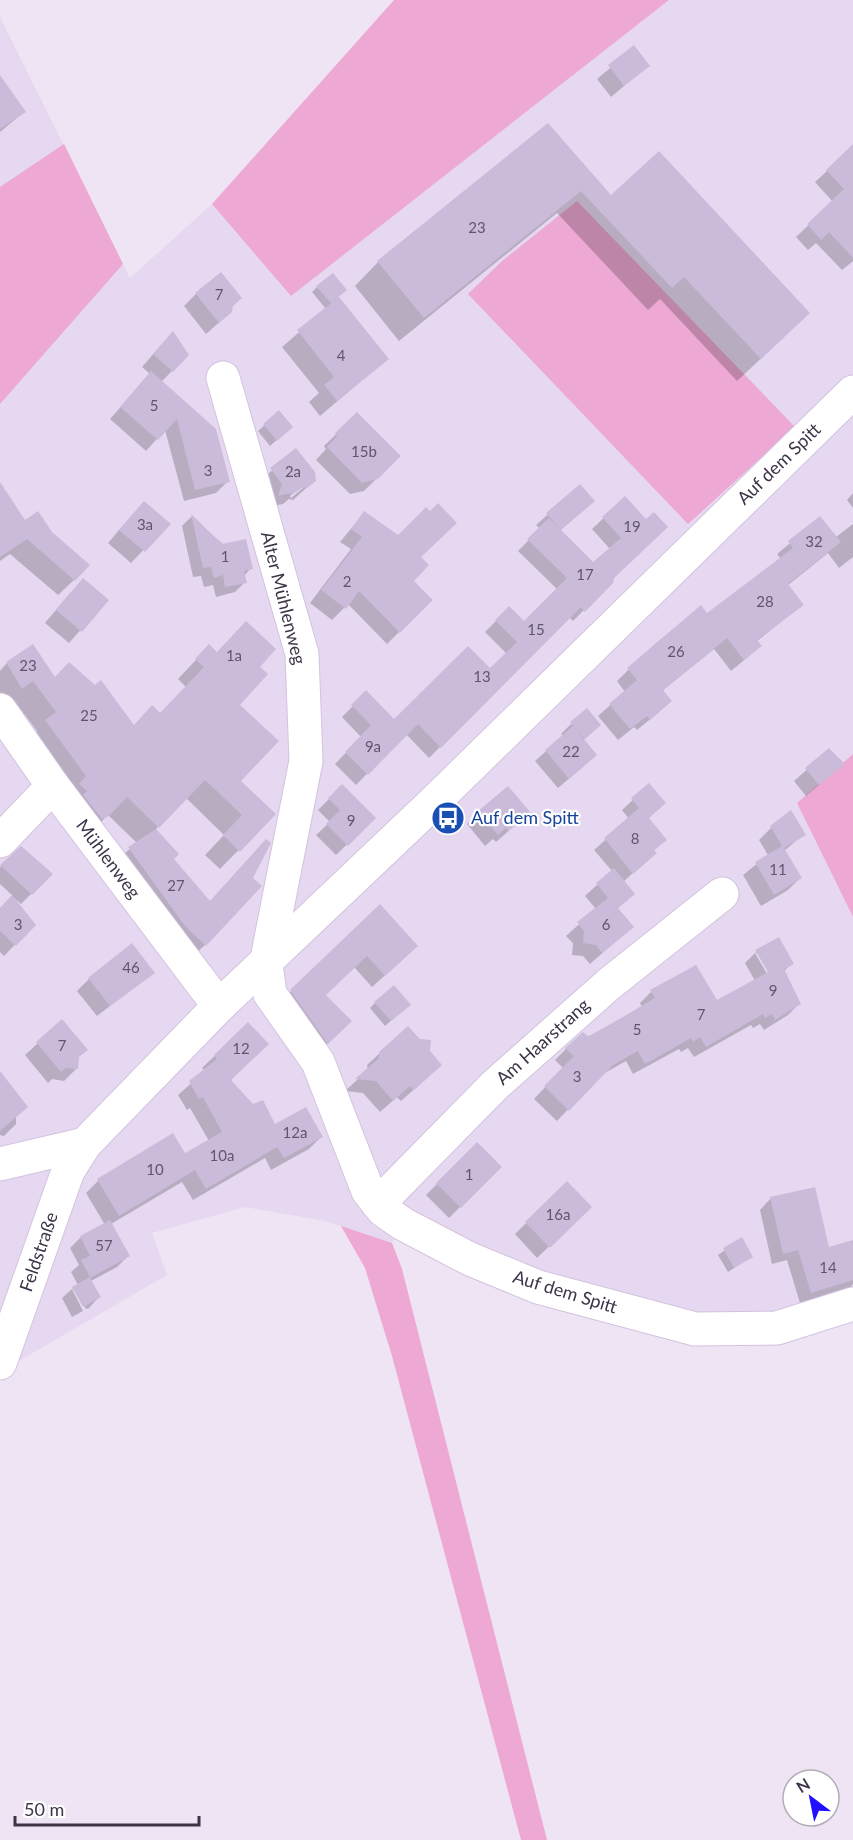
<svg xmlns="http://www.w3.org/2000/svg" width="853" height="1840" font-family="Lato,sans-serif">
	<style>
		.residential { fill: #e6d8f0 }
		.green { fill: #eda8d4 }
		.shadow { fill: #0003; fill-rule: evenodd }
		.building { fill: #cbbbda }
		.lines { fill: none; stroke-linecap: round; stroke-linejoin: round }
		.minor-casing { stroke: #d3c3de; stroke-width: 35 }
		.minor { stroke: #fff; stroke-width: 33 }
		.labels { text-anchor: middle; stroke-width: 4.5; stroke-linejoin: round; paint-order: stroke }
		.number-label { font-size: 15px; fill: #61556c }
		.street-label { font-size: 18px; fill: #3e3347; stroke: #fff }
		.transit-label { font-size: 18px; fill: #164399; stroke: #fff; text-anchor: start }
	</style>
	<rect width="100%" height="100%" fill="#eee4f4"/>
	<path class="residential" d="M 669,0 L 853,0 L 853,754 L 797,803 L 853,917 L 853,1300 L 695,1325 L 402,1227 L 392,1243 L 325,1221 L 245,1207 L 152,1233 L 167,1275 L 0,1372 L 0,17 L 130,278 L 212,204 L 291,295 Z"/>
	<g class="green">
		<path d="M 394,0 L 669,0 L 291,296 L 212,204 Z"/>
		<path d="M 64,144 L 123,264 L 0,404 L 0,187 Z"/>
		<path d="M 577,201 L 795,427 L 688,524 L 468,294 L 501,262 Z"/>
		<path d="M 853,754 L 853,917 L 797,803 Z"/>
		<path d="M 341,1226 L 392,1243 L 402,1269 L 547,1840 L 521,1840 L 392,1356 L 365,1268 Z"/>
	</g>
	<g class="shadow">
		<path d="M 634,48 L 648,66 L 611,97 L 597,79 Z"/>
		<path d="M 0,82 L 24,112 L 0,132 Z"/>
		<path d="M 548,125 L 611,197 L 784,337 L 737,381 L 660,299 L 648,310 L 557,213 L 399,341 L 355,286 L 378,262 Z"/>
		<path d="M 853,159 L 853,261 L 842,270 L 816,243 L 808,250 L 796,237 L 833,202 L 815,182 L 827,171 Z"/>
		<path d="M 317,287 L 337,298 L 387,359 L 320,416 L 309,402 L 319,393 L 282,347 L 326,309 L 312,292 Z"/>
		<path d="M 196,294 L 231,307 L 231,312 L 206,334 L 184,306 Z"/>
		<path d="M 161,345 L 172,371 L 161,382 L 228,481 L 216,493 L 184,501 L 165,430 L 146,451 L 110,419 L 150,374 L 142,367 Z"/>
		<path d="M 279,412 L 286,432 L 270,446 L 258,431 Z"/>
		<path d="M 357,414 L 399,456 L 364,491 L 350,494 L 316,460 L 326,449 L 324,446 Z"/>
		<path d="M 295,450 L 314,481 L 293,500 L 289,499 L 283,504 L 267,507 L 259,482 ZM 303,485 L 303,488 L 291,498 L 290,496 Z"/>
		<path d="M 580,486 L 559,531 L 593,564 L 610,549 L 592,529 L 625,498 L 646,521 L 612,582 L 573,621 L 569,617 L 429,758 L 406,734 L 356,785 L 335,764 L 361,737 L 342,717 L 366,693 L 394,721 L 490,670 L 507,654 L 485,632 L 509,608 L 524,623 L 558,590 L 518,551 L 540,529 L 536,525 Z"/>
		<path d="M 0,490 L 74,580 L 58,595 L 10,554 L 0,561 Z"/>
		<path d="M 853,493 L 853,508 L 847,500 Z"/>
		<path d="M 364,513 L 398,537 L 419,557 L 412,581 L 431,600 L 387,644 L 348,604 L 332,620 L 310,603 L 351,549 L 340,542 Z"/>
		<path d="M 132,515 L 168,524 L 131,563 L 108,543 Z"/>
		<path d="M 191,517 L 251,568 L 244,576 L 245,582 L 235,592 L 216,597 L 213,585 L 204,587 L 201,576 L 193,577 L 182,526 Z"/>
		<path d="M 820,518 L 836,537 L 853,524 L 853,557 L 839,568 L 828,553 L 787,586 L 802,605 L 757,641 L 760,646 L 748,657 L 731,671 L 714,649 L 662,691 L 659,712 L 637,730 L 634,727 L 618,740 L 598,716 L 625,692 L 617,681 L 655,644 L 701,607 L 707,615 L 781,559 L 777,554 Z"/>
		<path d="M 71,592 L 107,600 L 69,643 L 45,623 Z"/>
		<path d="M 209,646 L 217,654 L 258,667 L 238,705 L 239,781 L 274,814 L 220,869 L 205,855 L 224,835 L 186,798 L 155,830 L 172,859 L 205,945 L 194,955 L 118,859 L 137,843 L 108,815 L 89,834 L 28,740 L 37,731 L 13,699 L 2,706 L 0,702 L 0,671 L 7,663 L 55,679 L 133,726 L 160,714 L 186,687 L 178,679 Z"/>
		<path d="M 571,724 L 589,735 L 583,740 L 585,765 L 558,788 L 535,761 L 563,736 L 561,734 Z"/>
		<path d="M 829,750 L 843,764 L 806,796 L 794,781 Z"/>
		<path d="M 649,785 L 647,819 L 665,840 L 653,851 L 655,853 L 623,882 L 633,893 L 617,909 L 632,927 L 590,964 L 583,956 L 572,955 L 573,943 L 566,936 L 596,909 L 585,896 L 612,871 L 594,850 L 629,819 L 622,810 Z"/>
		<path d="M 342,786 L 374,818 L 336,855 L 316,835 L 330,822 L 318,810 Z"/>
		<path d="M 479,812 L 529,813 L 496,842 L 493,839 L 485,846 L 467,824 Z"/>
		<path d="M 771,828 L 804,834 L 784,851 L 800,878 L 788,890 L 761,906 L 743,875 L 768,855 L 759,840 Z"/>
		<path d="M 21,848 L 51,874 L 21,904 L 14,898 L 34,925 L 4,956 L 0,952 L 0,909 L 13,896 L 0,884 L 0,867 Z"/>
		<path d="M 380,906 L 404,958 L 372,987 L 354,967 L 325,995 L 350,1021 L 316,1055 L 279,1003 Z"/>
		<path d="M 756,952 L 792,963 L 783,972 L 799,1004 L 788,1015 L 764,1030 L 760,1024 L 753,1028 L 751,1025 L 694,1057 L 688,1048 L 681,1052 L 679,1049 L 633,1074 L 626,1061 L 601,1075 L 557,1121 L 534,1099 L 563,1068 L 555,1060 L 566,1049 L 642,1007 L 640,1003 L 651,992 L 716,1002 L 755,981 L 745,963 ZM 755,953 L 759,953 L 773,978 L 770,979 Z"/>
		<path d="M 153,973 L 97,1016 L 77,991 L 89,979 Z"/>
		<path d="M 375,1003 L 403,1010 L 385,1026 L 370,1008 Z"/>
		<path d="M 62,1021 L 77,1058 L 76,1069 L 64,1081 L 52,1079 L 48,1083 L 25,1055 Z"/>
		<path d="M 248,1024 L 229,1080 L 274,1126 L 321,1137 L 309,1149 L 271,1170 L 265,1158 L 193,1200 L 182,1182 L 111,1224 L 128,1256 L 117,1267 L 91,1281 L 99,1297 L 89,1308 L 86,1309 L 75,1289 L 72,1289 L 83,1311 L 72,1317 L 62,1298 L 73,1288 L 78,1285 L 71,1272 L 79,1265 L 70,1248 L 80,1238 L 105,1225 L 86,1193 L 98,1181 L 172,1135 L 184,1155 L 209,1141 L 190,1108 L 187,1110 L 178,1095 L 205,1071 L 202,1068 Z"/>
		<path d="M 380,1053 L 428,1077 L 401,1101 L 397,1097 L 380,1112 L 363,1093 L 345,1091 L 368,1070 L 367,1065 Z"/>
		<path d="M 0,1087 L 16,1117 L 16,1124 L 4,1136 L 0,1135 Z"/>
		<path d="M 477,1144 L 500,1167 L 449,1218 L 426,1195 Z"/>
		<path d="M 567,1183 L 590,1207 L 537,1258 L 515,1234 Z"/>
		<path d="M 771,1198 L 828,1249 L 853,1255 L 853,1284 L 849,1289 L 800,1303 L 787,1260 L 772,1264 L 760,1210 Z"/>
		<path d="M 741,1239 L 751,1257 L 728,1272 L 718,1255 Z"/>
	</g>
	<g class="building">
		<path d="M 634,45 L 650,66 L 624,86 L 608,65 Z"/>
		<path d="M 0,75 L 26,112 L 0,129 Z"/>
		<path d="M 548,123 L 611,195 L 659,151 L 810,313 L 761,359 L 684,277 L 672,288 L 581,191 L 424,318 L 377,261 Z"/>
		<path d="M 853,144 L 853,258 L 829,232 L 821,240 L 807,224 L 844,189 L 826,170 Z"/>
		<path d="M 221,272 L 242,298 L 233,306 L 232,312 L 219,323 L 195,293 Z"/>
		<path d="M 333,273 L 347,290 L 331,303 L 316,286 Z"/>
		<path d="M 339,297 L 389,359 L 337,401 L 324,385 L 334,377 L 297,330 Z"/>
		<path d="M 173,331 L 189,355 L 173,372 L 153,354 Z"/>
		<path d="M 151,371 L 216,429 L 230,482 L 195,490 L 177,419 L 158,440 L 120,407 Z"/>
		<path d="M 279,410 L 293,427 L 277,441 L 263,424 Z"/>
		<path d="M 357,412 L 401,456 L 378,479 L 362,483 L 327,447 L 337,436 L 335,433 Z"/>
		<path d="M 296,448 L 315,472 L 316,481 L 307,488 L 303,487 L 296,492 L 278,496 L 282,484 L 270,468 Z"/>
		<path d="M 0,482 L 25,520 L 38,511 L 52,532 L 90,565 L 75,581 L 27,539 L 0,557 Z"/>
		<path d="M 580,484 L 595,501 L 561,530 L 593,562 L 621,538 L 602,517 L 625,496 L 646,519 L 654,512 L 668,527 L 612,580 L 614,582 L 585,612 L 581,607 L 441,748 L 418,724 L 368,775 L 345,752 L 371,725 L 351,705 L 366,690 L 394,719 L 468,646 L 490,668 L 517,642 L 495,620 L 509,606 L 524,621 L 567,578 L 527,539 L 549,518 L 559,528 L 546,513 Z"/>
		<path d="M 144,501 L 171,524 L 145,552 L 119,530 Z"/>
		<path d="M 438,503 L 457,523 L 421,557 L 429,565 L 414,581 L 433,600 L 400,633 L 359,591 L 346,609 L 321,590 L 362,537 L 351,529 L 364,511 L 398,535 L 426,507 L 430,511 Z"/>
		<path d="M 191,514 L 222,544 L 246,539 L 253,569 L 244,571 L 247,583 L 225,587 L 223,575 L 214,578 L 211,567 L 203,568 Z"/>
		<path d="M 820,516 L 841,542 L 788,584 L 804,605 L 757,640 L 762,646 L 744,660 L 727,638 L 663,690 L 672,701 L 650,720 L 647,716 L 630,729 L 609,704 L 637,680 L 627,668 L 701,605 L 707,613 L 793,548 L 788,541 Z"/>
		<path d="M 83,578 L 109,600 L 82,632 L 56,610 Z"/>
		<path d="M 246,621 L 276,649 L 260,667 L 268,674 L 240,705 L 279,741 L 241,781 L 276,814 L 240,852 L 223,835 L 242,815 L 205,780 L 159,828 L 127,797 L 109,816 L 102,819 L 83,795 L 87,791 L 79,784 L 86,776 L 45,720 L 56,712 L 33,681 L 22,689 L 6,662 L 33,644 L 55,677 L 69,662 L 95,685 L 101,680 L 134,725 L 152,705 L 160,713 L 204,667 L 195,659 L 209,644 L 217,652 Z"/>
		<path d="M 587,708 L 601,725 L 585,739 L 575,728 L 597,755 L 569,779 L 545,750 L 573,726 L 570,722 Z"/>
		<path d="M 829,748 L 845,764 L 819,785 L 805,768 Z"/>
		<path d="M 649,783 L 666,803 L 649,818 L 667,840 L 654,850 L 657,853 L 633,874 L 604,838 L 639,808 L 631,798 Z"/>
		<path d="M 342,784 L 376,818 L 348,846 L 326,824 L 340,810 L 328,798 Z"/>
		<path d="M 508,786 L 531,813 L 508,831 L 506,828 L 498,835 L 478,811 Z"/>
		<path d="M 791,810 L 806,835 L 784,848 L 802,878 L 774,895 L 755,862 L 782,846 L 770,826 Z"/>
		<path d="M 156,829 L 179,854 L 174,859 L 210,901 L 266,839 L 271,843 L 253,878 L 262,886 L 206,946 L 185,926 L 128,847 Z"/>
		<path d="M 21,846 L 53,874 L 32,895 L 0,865 Z"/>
		<path d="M 614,868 L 635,894 L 618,908 L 634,927 L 602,953 L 596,945 L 583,943 L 584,931 L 577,922 L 608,898 L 596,883 Z"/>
		<path d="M 12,895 L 36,925 L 16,946 L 0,931 L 0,908 Z"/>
		<path d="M 380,904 L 418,946 L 385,976 L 367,956 L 326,995 L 352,1021 L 328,1044 L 290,990 Z"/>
		<path d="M 779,937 L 794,964 L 784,969 L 801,1004 L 775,1020 L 772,1014 L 765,1018 L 763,1014 L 706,1047 L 700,1037 L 693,1042 L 691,1038 L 645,1064 L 638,1051 L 613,1065 L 569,1111 L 544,1086 L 574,1056 L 565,1048 L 583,1032 L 589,1037 L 655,998 L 650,990 L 696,965 L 717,1000 L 768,972 L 755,950 Z"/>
		<path d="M 132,943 L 155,973 L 110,1006 L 88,978 Z"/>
		<path d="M 394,985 L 411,1005 L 391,1021 L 374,1002 Z"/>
		<path d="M 62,1019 L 88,1050 L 79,1057 L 78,1069 L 66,1068 L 61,1072 L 36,1042 Z"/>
		<path d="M 248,1022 L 269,1044 L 231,1080 L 253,1104 L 263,1100 L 275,1124 L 306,1107 L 323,1137 L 284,1158 L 277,1147 L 206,1189 L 195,1170 L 119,1216 L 97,1179 L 173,1133 L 185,1153 L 222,1132 L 203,1097 L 199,1099 L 189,1081 L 217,1059 L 214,1055 Z"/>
		<path d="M 408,1026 L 420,1039 L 431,1040 L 430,1051 L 442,1065 L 414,1090 L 410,1086 L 393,1101 L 376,1081 L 355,1079 L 379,1058 L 379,1052 Z"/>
		<path d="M 0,1071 L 28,1107 L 0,1131 Z"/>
		<path d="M 477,1142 L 502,1167 L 461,1208 L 436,1183 Z"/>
		<path d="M 567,1181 L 592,1207 L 550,1248 L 525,1222 Z"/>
		<path d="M 815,1187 L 829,1247 L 853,1240 L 853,1280 L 811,1293 L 798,1250 L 783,1254 L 770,1197 Z"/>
		<path d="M 110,1220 L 130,1256 L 90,1278 L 101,1297 L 83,1307 L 72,1287 L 90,1277 L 81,1260 L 90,1256 L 80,1236 Z"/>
		<path d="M 742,1237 L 753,1257 L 734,1268 L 723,1248 Z"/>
	</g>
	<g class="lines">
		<defs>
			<g id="minor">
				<path d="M 223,378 L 302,654 L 306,761 L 266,964 L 270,994 L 318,1062 L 368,1191 L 383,1210 L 403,1224 L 470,1259 L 538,1287 L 695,1329 L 777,1328 L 853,1304"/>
				<path d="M 0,710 L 53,786 L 219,1006"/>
				<path d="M 0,841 L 53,786"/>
				<path d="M 0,1164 L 85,1144"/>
				<path d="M 378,1204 L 495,1085 L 609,984 L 722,894"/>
				<path d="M 0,1363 L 68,1171 L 85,1144 L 219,1006 L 434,802 L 853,392"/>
			</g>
		</defs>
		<use href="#minor" class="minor-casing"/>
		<use href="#minor" class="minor"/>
	</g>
	<defs>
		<symbol id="bus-disc" viewBox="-11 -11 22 22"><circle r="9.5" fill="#1a4fb4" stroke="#fff"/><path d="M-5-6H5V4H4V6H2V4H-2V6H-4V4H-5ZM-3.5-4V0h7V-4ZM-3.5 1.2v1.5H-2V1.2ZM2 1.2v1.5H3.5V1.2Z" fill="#fff"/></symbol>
	</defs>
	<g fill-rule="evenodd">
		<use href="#bus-disc" x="429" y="799" width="38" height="38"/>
	</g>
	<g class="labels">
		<g class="number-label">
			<text x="477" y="233">23</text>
			<text x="219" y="300">7</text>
			<text x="341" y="361">4</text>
			<text x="154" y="411">5</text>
			<text x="364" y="457">15b</text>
			<text x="208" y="476">3</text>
			<text x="293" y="477">2a</text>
			<text x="145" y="530">3a</text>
			<text x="632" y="532">19</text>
			<text x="814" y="547">32</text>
			<text x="225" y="562">1</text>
			<text x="585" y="580">17</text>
			<text x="347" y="587">2</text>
			<text x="765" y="607">28</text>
			<text x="536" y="635">15</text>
			<text x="676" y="657">26</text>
			<text x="234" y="661">1a</text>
			<text x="28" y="671">23</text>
			<text x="482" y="682">13</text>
			<text x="89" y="721">25</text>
			<text x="373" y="752">9a</text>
			<text x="571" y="757">22</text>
			<text x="351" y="826">9</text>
			<text x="635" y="844">8</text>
			<text x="778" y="875">11</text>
			<text x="176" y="891">27</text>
			<text x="18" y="930">3</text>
			<text x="606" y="930">6</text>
			<text x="131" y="973">46</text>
			<text x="773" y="996">9</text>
			<text x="701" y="1020">7</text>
			<text x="637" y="1035">5</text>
			<text x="62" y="1051">7</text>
			<text x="241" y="1054">12</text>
			<text x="577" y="1082">3</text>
			<text x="295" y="1138">12a</text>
			<text x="222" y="1161">10a</text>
			<text x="155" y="1175">10</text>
			<text x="469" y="1180">1</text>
			<text x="558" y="1220">16a</text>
			<text x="104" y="1251">57</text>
			<text x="828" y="1273">14</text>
		</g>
		<g class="street-label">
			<text transform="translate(779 464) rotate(-44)" y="6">Auf dem Spitt</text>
			<text transform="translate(283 598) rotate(76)" y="6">Alter Mühlenweg</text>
			<text transform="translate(108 859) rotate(53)" y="6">Mühlenweg</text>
			<text transform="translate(543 1042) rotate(-42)" y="6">Am Haarstrang</text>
			<text transform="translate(39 1252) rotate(-71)" y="6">Feldstraße</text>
			<text transform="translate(565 1292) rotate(17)" y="6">Auf dem Spitt</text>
		</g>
		<g class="transit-label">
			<text x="471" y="824">Auf dem Spitt</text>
		</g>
	</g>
	<g transform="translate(811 1798) rotate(328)"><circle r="28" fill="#ffffff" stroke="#b2adb5" stroke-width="1.5"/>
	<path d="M0-4.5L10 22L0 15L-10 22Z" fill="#2010ff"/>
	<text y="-9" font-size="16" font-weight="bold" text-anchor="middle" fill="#3e3347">N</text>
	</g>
	<path d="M15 1816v9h184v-9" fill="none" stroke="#3e3347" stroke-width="3"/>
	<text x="24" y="1816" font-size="18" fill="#3e3347" stroke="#ffffff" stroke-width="4.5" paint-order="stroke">50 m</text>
</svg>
